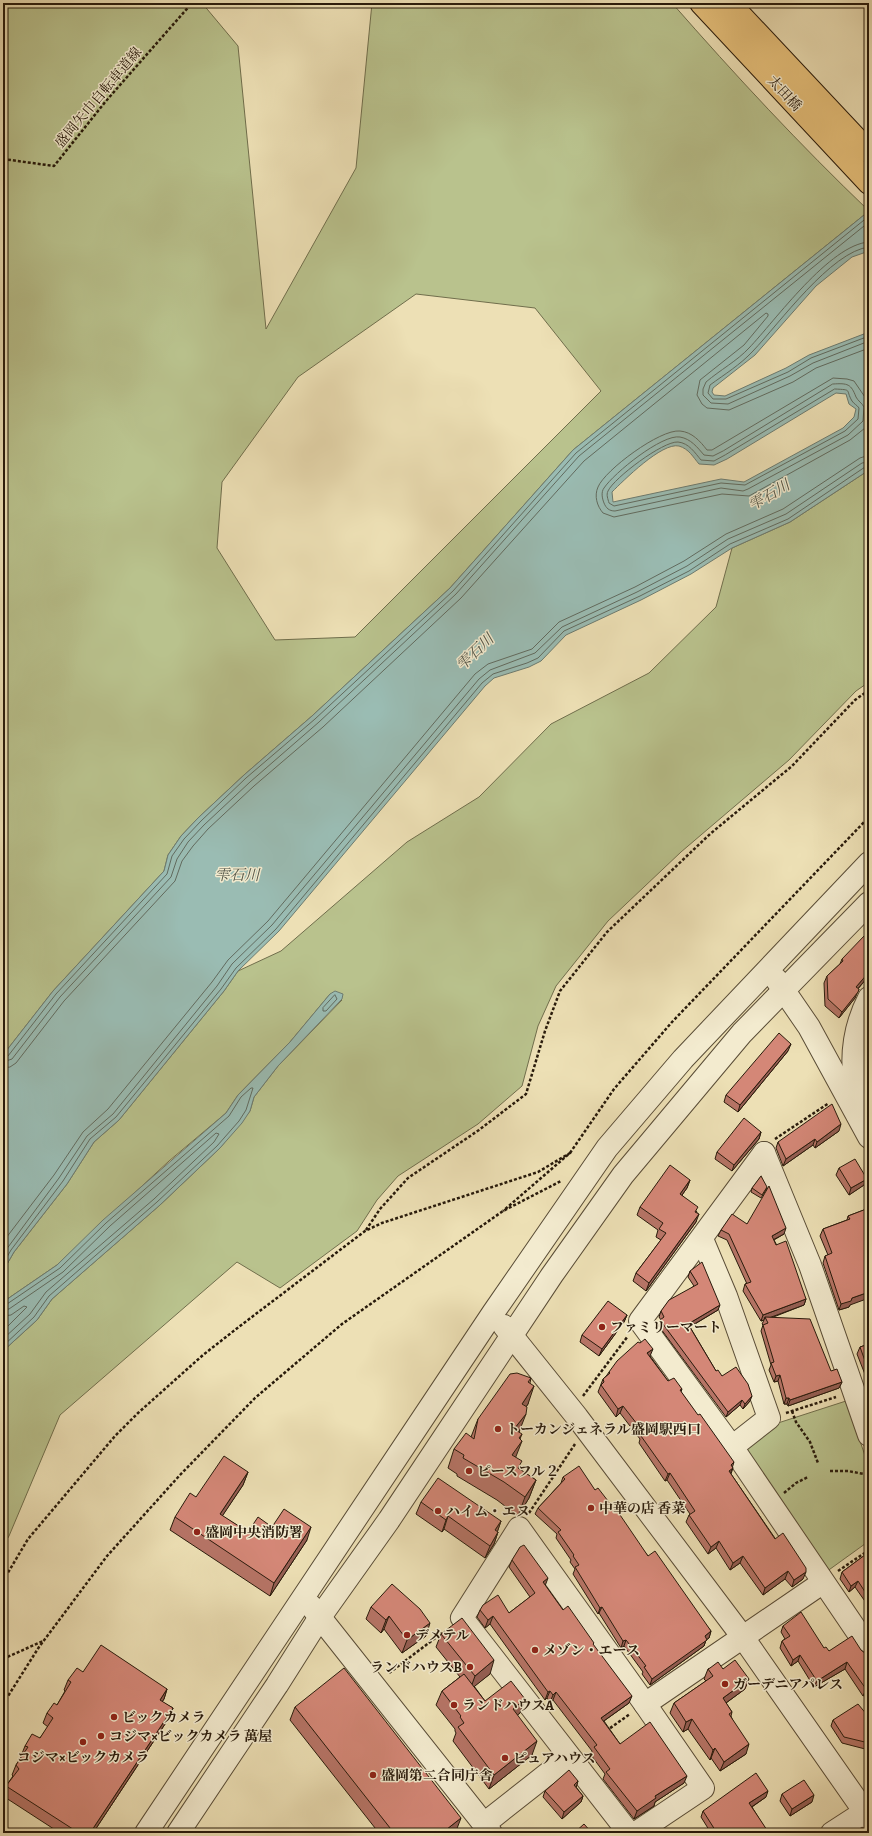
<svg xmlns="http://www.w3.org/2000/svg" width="872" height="1836" font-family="Alegreya,'Noto Serif JP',serif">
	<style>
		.green { fill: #b9c28d; stroke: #706e4c; fill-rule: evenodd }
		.water { fill: #9abcb3; stroke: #6c7b70; fill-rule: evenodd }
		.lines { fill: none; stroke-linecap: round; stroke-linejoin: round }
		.shore { stroke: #616b5f; stroke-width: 1 }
		.minor-casing { stroke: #594c36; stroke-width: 24 }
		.major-casing { stroke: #281a0b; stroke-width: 24 }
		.path { stroke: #281a0b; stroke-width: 2.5; stroke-dasharray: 3 2; stroke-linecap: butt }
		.minor { stroke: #f3ebcf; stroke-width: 22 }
		.major { stroke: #e6c07a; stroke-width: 22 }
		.wall { fill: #b67466; stroke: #281a0b }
		.shaded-wall { fill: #945e53; stroke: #281a0b }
		.building { fill: #d48777; stroke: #281a0b }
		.poi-dot { fill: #8f2418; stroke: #f3ebcf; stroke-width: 1.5 }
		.labels { text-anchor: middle; stroke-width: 3; stroke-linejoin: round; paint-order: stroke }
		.street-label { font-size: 14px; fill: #281a0b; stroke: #f3ebcf }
		.poi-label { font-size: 14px; font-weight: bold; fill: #281a0b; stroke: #f3ebcf; text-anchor: start }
		.water-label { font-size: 15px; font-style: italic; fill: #505346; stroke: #f3ebcf }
	</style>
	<rect width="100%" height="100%" fill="#ede0b5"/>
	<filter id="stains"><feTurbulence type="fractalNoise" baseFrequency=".005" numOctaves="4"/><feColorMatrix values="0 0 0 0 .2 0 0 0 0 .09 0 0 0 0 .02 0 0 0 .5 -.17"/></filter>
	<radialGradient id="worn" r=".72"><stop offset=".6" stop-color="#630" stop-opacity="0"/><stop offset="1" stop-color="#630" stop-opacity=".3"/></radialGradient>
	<g class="green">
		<path d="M 3,3 L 202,3 L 238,46 L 266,329 L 356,168 L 372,3 L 672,3 C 735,75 800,145 869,211 L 573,450 L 450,588 L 312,716 L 244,775 L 198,818 L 181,836 L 168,855 L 164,871 L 53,991 L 3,1055 ZM 416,294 L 535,308 L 601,391 L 355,637 L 275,640 L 217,548 L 222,482 L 298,377 Z"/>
		<path d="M 869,470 L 869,682 L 856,691 L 789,760 L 681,852 L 608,921 L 556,986 L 538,1026 L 522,1086 L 478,1124 L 398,1176 L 377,1200 L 357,1231 L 280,1288 L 237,1262 L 60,1415 L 9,1536 L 3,1546 L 3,1351 L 37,1320 L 52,1299 L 160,1205 L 220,1148 L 250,1111 L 254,1097 L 278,1066 L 342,1000 L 330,994 L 290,1042 L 238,1095 L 226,1113 L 169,1161 L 57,1265 L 3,1302 L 3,1271 L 14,1252 L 67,1184 L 94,1142 L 119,1120 L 224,991 L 238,971 L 281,951 L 407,842 L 479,797 L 551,724 L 649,673 L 716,607 L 732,548 L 790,522 Z"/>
		<path d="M 846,1401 L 869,1467 L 869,1541 L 826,1572 L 744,1455 L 746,1447 L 778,1423 Z"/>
	</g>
	<g class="water">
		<path d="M 869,211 L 869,251 L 852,257 L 816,286 L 755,355 L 713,388 L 712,392 L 714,395 L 725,396 L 786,368 L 809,355 L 869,332 L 869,470 L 790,522 L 732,548 L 691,574 L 641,600 L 566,635 L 541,661 L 529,667 L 494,678 L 485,686 L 279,931 L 238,971 L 224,991 L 119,1120 L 94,1142 L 67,1184 L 14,1252 L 3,1271 L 3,1055 L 53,991 L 164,871 L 168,855 L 181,836 L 198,818 L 244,775 L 312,716 L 450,588 L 573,450 ZM 836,393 L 846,394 L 849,404 L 856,409 L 854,417 L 843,428 L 744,482 L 721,479 L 613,502 L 612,492 C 623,481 662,442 679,446 C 689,449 693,457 699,464 L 714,465 L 727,459 Z"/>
		<path d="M 335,991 L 343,994 L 342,999 L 278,1066 L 254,1097 L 250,1111 L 242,1123 L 220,1148 L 160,1205 L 52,1299 L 37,1320 L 3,1351 L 3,1302 L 57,1265 L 103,1220 L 226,1113 L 238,1095 L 290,1042 L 330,994 Z"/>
	</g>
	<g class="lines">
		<g class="shore">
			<path d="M 869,242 C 830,244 775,321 749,348 C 737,361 720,370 706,382 L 703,389 L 703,395 L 711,403 L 728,404 L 790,376 L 813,363 L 869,341"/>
			<path d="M 869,247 C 831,251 779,324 753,351 C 740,365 725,374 710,385 L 708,393 L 713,399 L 726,399 L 788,372 L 811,358 L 869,336"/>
			<path d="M 833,384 C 848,383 851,384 856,397 C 858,401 862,403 864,407 L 863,421 L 848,435 L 748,489 L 743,491 L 721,488 L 615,511 C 609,511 606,508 604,503 C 602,498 601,492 604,488 C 614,473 662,434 680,437 C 691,439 697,447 704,455 L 713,456 L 723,451 Z"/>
			<path d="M 835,389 C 853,390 845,389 852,401 C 854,404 857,405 859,408 L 858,419 L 845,431 L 745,485 L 721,483 L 614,506 L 609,503 C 608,499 606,495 608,491 C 614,478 663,441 678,442 C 689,443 695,453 701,460 L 714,461 L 725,455 Z"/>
			<path d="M 869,403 L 854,381 L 847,379 L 833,378 L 712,450 L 707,450 C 700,441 692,432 680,431 C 660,429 605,470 598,487 C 594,496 597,506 603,513 L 614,517 L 722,494 L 749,496 L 850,440 L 865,428 L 869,421"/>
			<path d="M 335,995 L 337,999 L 326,1011 L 323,1011 L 323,1008 Z"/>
			<path d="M 3,1057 L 8,1056 L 56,994 L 167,874 L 172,856 L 184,839 L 201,821 L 246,778 L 315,719 L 453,591 L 576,453 L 869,216"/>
			<path d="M 3,1062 L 12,1059 L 60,997 L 171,877 L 177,859 L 188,842 L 204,825 L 250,782 L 319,722 L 456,594 L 579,456 L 869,222"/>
			<path d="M 3,1068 L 10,1067 L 16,1063 L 64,1001 L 175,881 L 182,861 L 193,846 L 208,829 L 254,786 L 323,727 L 461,598 L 584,461 L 766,313 L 768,314 L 768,316 L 744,345 L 700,380 L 697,395 L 702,404 L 707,408 L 729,410 L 793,382 L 816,368 L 869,348"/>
			<path d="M 3,1242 L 54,1175 L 83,1132 L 108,1109 L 212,982 L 228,960 L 268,921 L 475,674 L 488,664 L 532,649 L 559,622 L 635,587 L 684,561 L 726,534 L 783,509 L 860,458 L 869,455"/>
			<path d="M 3,1254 L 59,1178 L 87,1136 L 113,1114 L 217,986 L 232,964 L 272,925 L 479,679 L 490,670 L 535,653 L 562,627 L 637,592 L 687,566 L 728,539 L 786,514 L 862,463 L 869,462"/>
			<path d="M 3,1264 L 11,1250 L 63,1181 L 90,1139 L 116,1117 L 221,989 L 236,968 L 276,929 L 482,683 L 493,674 L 527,663 L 538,658 L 564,631 L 640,596 L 689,571 L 730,544 L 788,519 L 865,467 L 869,467"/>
			<path d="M 3,1305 L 7,1304 L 60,1268 L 106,1223 L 229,1116 L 241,1097 L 251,1088 L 253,1088 L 246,1110 L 239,1121 L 217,1146 L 157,1202 L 49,1296 L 34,1317 L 3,1346"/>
			<path d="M 3,1310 L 9,1309 L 63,1272 L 110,1226 L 216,1133 L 219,1134 L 214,1142 L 154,1199 L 46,1292 L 30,1314 L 3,1339"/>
			<path d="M 3,1316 L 11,1315 L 24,1306 L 27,1307 L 3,1331"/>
		</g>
		<defs>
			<g id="minor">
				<path d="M 776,979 L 809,1027 L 869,1137"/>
				<path d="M 861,1108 C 849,1070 851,1033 869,998"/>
				<path d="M 764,1153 L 640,1321 L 732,1447 L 869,1649"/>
				<path d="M 764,1153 L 810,1265 L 869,1435"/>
				<path d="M 702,1239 L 726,1296 L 769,1418 L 732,1447"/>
				<path d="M 504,1326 L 577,1417 L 742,1636 L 869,1818"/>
				<path d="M 311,1606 L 491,1833"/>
				<path d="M 645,1704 L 822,1583"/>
				<path d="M 484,1824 L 569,1757"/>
				<path d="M 146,1833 L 493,1313 L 607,1148 L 683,1059 L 869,863"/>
				<path d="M 178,1833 L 277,1685 L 320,1617 L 389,1520 L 552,1275 L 623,1175 L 742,1033 L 869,903"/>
				<path d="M 629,1833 L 462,1618 L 519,1528 L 645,1704 L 703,1788 L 636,1833"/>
				<path d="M 832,1833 L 869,1809"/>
			</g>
			<g id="major">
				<path d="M 701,3 L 869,183"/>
				<path d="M 729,3 L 869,152"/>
			</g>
		</defs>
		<use href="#minor" class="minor-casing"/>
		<use href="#major" class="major-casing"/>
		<g class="path">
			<path d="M 3,159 L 54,166 L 106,101 L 192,3"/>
			<path d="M 775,1139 L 829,1103"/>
			<path d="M 570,1153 L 614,1089 L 672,1022 L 869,817"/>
			<path d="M 366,1230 L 380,1209 L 408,1178 L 479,1130 L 526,1094 L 545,1031 L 560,991 L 607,932 L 710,834 L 792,766 L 855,700 L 869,690"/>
			<path d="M 583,1396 L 628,1336"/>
			<path d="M 792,1411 L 796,1422 L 810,1442 L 818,1463"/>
			<path d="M 786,1413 L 836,1397"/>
			<path d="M 830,1471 L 848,1471 L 869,1475"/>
			<path d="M 784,1493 L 796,1483 L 808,1477"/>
			<path d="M 529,1513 L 575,1444"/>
			<path d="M 838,1571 L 869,1550"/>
			<path d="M 3,1581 L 28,1539 L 115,1436 L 138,1413 L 203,1355 L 240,1326 L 365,1231 L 382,1223 L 538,1172 L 570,1153 L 503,1211"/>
			<path d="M 3,1659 L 43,1641"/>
			<path d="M 389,1673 L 442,1633"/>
			<path d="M 3,1704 L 39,1647 L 107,1556 L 180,1475 L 255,1398 L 342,1324 L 503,1211 L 561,1181"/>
			<path d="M 606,1731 L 630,1714"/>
		</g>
		<use href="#minor" class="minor"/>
		<use href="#major" class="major"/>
	</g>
	<g class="wall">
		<path d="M 842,959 L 867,968 L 867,978 L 858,989 L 855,998 L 839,1018 L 825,1006 L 824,983 L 827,976 L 840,964 Z"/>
		<path d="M 788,1051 L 738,1112 L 724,1102 L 726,1095 Z"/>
		<path d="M 839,1131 L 815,1148 L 813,1145 L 783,1166 L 776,1148 L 778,1142 Z"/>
		<path d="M 761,1132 L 759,1139 L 732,1171 L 715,1159 L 717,1152 Z"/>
		<path d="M 839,1168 L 867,1179 L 864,1185 L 849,1195 L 836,1175 Z"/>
		<path d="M 690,1180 L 687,1188 L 682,1195 L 697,1212 L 696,1222 L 646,1291 L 633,1281 L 636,1273 L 661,1240 L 656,1237 L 658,1230 L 637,1215 L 640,1207 Z"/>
		<path d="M 767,1187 L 766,1190 L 761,1198 L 751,1192 L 752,1188 Z"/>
		<path d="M 869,1208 L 850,1305 L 849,1307 L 839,1310 L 823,1263 L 825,1256 L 828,1255 L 820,1236 L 823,1229 L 847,1220 L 848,1216 Z"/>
		<path d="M 747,1224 L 784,1234 L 774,1240 L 806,1299 L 804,1305 L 771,1318 L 831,1371 L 842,1382 L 839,1388 L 788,1406 L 787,1404 L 784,1404 L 778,1381 L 774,1382 L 769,1370 L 771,1365 L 761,1331 L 763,1325 L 762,1324 L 764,1320 L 761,1321 L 743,1291 L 745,1284 L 747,1284 L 727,1240 L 718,1236 L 721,1230 Z"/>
		<path d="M 690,1271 L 718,1310 L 690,1327 L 716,1371 L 750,1401 L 743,1409 L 740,1405 L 726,1417 L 658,1325 L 661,1320 L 659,1317 L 661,1311 L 694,1286 L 688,1277 Z"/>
		<path d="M 627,1315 L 624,1322 L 599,1356 L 580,1342 L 582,1335 Z"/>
		<path d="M 869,1344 L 869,1381 L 868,1382 L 857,1354 L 860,1347 Z"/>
		<path d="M 650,1356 L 668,1381 L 682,1389 L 681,1392 L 733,1468 L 731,1474 L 803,1579 L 792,1587 L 785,1579 L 763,1595 L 740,1563 L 730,1570 L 716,1548 L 708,1554 L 686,1522 L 689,1515 L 690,1514 L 667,1480 L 665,1481 L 639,1443 L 640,1439 L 620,1413 L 616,1417 L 598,1392 L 603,1379 L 607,1375 L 609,1372 Z"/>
		<path d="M 531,1378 L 530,1383 L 528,1404 L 526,1407 L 519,1433 L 520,1439 L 515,1457 L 519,1469 L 536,1480 L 529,1498 L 518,1516 L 497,1500 L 457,1476 L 457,1474 L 448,1468 L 454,1449 L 471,1437 L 478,1419 Z"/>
		<path d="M 248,1472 L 243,1485 L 222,1516 L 248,1532 L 272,1527 L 307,1540 L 270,1596 L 170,1530 L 175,1517 L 196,1497 Z"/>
		<path d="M 563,1477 L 595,1490 L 648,1556 L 711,1631 L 709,1638 L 706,1640 L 704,1646 L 650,1685 L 642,1674 L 643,1672 L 624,1646 L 621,1648 L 599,1613 L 598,1614 L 573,1574 L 575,1569 L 570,1562 L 571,1560 L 556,1538 L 557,1534 L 535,1514 L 538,1508 L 561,1483 Z"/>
		<path d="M 421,1502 L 501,1521 L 497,1532 L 498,1532 L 494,1544 L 485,1558 L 444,1529 L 442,1532 L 416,1514 Z"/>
		<path d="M 869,1552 L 869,1607 L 855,1587 L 849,1592 L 840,1579 L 842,1572 Z"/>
		<path d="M 512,1560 L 545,1585 L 563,1610 L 593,1645 L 629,1703 L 604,1721 L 620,1744 L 684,1783 L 655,1802 L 654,1806 L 634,1819 L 603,1779 L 605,1774 L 591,1755 L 592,1751 L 553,1700 L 550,1702 L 547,1698 L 545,1700 L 490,1624 L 485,1628 L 477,1617 L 480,1610 L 509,1613 L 530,1597 L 509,1567 Z"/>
		<path d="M 371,1607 L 426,1636 L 402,1653 L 384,1629 L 381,1633 L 366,1619 Z"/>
		<path d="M 783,1626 L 829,1651 L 861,1650 L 866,1654 L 869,1654 L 869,1692 L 863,1696 L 845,1669 L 814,1687 L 798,1661 L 791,1666 L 780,1648 L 782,1641 L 785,1639 L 781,1632 Z"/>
		<path d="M 441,1634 L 490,1674 L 474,1686 L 485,1701 L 520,1713 L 517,1715 L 532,1755 L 489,1789 L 453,1741 L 456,1733 L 455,1731 L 455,1729 L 436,1705 L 442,1691 L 460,1677 L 436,1647 Z"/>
		<path d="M 708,1669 L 723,1669 L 745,1689 L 726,1703 L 732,1712 L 731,1716 L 746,1754 L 720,1771 L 711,1758 L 710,1760 L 688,1729 L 683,1732 L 670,1713 L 674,1703 L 706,1681 L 704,1679 Z"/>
		<path d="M 83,1672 L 167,1689 L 164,1699 L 162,1702 L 173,1708 L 169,1718 L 93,1833 L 60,1833 L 3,1796 L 6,1786 L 13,1776 L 12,1775 L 16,1765 L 22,1756 L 21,1756 L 25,1746 L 40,1738 L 48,1727 L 43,1723 L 47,1713 L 57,1705 L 65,1691 L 64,1690 L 68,1680 Z"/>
		<path d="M 295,1707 L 456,1831 L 454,1833 L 379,1833 L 290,1720 Z"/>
		<path d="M 868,1716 L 869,1716 L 869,1750 L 842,1743 L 831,1726 L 833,1720 Z"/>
		<path d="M 578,1781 L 576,1787 L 583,1796 L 581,1802 L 562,1819 L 543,1797 L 545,1791 Z"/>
		<path d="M 782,1794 L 812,1802 L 790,1816 L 780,1801 Z"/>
		<path d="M 766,1797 L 752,1807 L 768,1833 L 711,1833 L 701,1817 L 703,1811 Z"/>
	</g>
	<g class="shaded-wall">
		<path d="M 869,962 L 869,966 L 862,973 L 864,966 Z"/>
		<path d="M 869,972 L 867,978 L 854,993 L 856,987 Z"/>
		<path d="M 859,989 L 855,998 L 839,1018 L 842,1012 Z"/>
		<path d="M 791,1044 L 788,1051 L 738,1112 L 740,1105 Z"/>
		<path d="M 841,1124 L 839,1131 L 815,1148 L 817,1142 Z"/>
		<path d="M 761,1132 L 759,1139 L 732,1171 L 734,1165 Z"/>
		<path d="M 815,1139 L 813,1145 L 783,1166 L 786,1159 Z"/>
		<path d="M 867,1179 L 864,1185 L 849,1195 L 851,1188 Z"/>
		<path d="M 690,1180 L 687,1188 L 677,1202 L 680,1194 Z"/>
		<path d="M 699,1214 L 696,1222 L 646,1291 L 649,1283 Z"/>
		<path d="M 786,1228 L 784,1234 L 769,1242 L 772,1236 Z"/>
		<path d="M 869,1292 L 869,1298 L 850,1305 L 849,1307 L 839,1310 L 841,1304 L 852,1298 Z"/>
		<path d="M 806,1299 L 804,1305 L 766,1319 L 765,1317 L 764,1320 L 761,1321 L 763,1315 Z"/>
		<path d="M 720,1305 L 718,1310 L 686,1329 L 688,1324 Z"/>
		<path d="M 627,1315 L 624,1322 L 599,1356 L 602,1349 Z"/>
		<path d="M 653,1349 L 650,1356 L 645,1360 L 647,1353 Z"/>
		<path d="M 780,1375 L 778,1381 L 774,1382 L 776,1376 Z"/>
		<path d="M 842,1382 L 839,1388 L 788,1406 L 790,1400 Z"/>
		<path d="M 534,1386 L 528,1404 L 515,1422 L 522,1404 Z"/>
		<path d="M 752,1396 L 750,1401 L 743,1409 L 745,1404 Z"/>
		<path d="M 786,1398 L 789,1398 L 787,1404 L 784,1404 Z"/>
		<path d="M 742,1400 L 740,1405 L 726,1417 L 728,1412 Z"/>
		<path d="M 623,1406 L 620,1413 L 616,1417 L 618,1409 Z"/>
		<path d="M 526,1414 L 519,1432 L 508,1447 L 514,1429 Z"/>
		<path d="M 522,1434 L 516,1449 L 522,1441 L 515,1459 L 505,1474 L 519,1438 Z"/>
		<path d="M 734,1462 L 730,1475 L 726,1478 L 731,1465 Z"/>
		<path d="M 248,1472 L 243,1485 L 215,1527 L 220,1514 Z"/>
		<path d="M 670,1473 L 667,1480 L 665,1481 L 668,1474 Z"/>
		<path d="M 536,1480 L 529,1498 L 518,1516 L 525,1497 Z"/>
		<path d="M 448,1516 L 444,1529 L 442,1532 L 446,1520 Z"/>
		<path d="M 501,1521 L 497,1533 L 495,1530 Z"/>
		<path d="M 311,1527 L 307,1540 L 270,1596 L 274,1583 Z"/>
		<path d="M 498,1532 L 494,1544 L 485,1558 L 490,1546 Z"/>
		<path d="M 719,1541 L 716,1548 L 708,1554 L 711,1547 Z"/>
		<path d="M 743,1556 L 740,1563 L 730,1570 L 733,1563 Z"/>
		<path d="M 788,1571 L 785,1579 L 763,1595 L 765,1588 Z"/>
		<path d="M 806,1572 L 803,1579 L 792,1587 L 794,1580 Z"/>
		<path d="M 548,1578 L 545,1586 L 543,1582 Z"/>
		<path d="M 858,1581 L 855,1587 L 849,1592 L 851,1586 Z"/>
		<path d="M 602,1607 L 599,1613 L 598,1614 L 600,1608 Z"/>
		<path d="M 389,1616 L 384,1629 L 381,1633 L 386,1620 Z"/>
		<path d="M 493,1616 L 490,1624 L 485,1628 L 488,1620 Z"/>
		<path d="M 430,1623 L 426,1636 L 402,1653 L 407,1640 Z"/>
		<path d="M 711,1631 L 709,1638 L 706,1640 L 704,1646 L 650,1685 L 652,1679 Z"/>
		<path d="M 626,1640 L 624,1646 L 621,1648 L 623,1641 Z"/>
		<path d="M 800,1655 L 798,1661 L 791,1666 L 793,1660 Z"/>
		<path d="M 494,1660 L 490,1674 L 470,1690 L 475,1676 Z"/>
		<path d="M 847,1662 L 845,1669 L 814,1687 L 817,1681 Z"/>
		<path d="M 749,1679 L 745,1689 L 719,1708 L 723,1698 Z"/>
		<path d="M 869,1687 L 869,1692 L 863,1696 L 866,1689 Z"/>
		<path d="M 167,1689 L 164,1699 L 156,1710 L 160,1700 Z"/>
		<path d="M 550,1691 L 547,1698 L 545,1700 L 548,1692 Z"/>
		<path d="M 556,1692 L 553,1700 L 550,1702 L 553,1695 Z"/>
		<path d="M 632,1696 L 629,1703 L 598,1725 L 601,1718 Z"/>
		<path d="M 525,1699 L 520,1713 L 508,1723 L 513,1709 Z"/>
		<path d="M 173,1708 L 169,1718 L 93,1833 L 90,1833 Z"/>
		<path d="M 692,1719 L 688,1729 L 683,1732 L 686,1722 Z"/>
		<path d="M 537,1741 L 532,1755 L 489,1789 L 494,1775 Z"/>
		<path d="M 749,1744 L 746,1754 L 720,1771 L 724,1762 Z"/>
		<path d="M 715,1748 L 711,1758 L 710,1760 L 713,1750 Z"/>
		<path d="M 687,1776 L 684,1783 L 655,1802 L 654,1806 L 634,1819 L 637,1811 L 655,1796 Z"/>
		<path d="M 578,1781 L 576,1788 L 574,1785 Z"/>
		<path d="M 768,1791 L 766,1797 L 747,1810 L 749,1803 Z"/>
		<path d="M 814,1795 L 812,1802 L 790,1816 L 792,1809 Z"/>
		<path d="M 583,1796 L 581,1802 L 562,1819 L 564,1812 Z"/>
		<path d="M 461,1818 L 456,1831 L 454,1833 L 442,1833 Z"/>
	</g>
	<g class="building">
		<path d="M 869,934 L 869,962 L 864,966 L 869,971 L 869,972 L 856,987 L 859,989 L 858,992 L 842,1012 L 828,999 L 827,976 L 843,961 L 842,959 L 865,935 L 866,937 Z"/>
		<path d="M 779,1033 L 791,1044 L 740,1105 L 726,1095 Z"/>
		<path d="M 832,1104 L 841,1124 L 817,1142 L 815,1139 L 786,1159 L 778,1142 Z"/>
		<path d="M 744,1118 L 761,1132 L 734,1165 L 717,1152 Z"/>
		<path d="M 855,1159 L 867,1179 L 851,1188 L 839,1168 Z"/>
		<path d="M 670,1165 L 690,1180 L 680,1194 L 698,1207 L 695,1212 L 699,1214 L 649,1283 L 636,1273 L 666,1233 L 659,1229 L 663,1223 L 640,1207 Z"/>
		<path d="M 761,1176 L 767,1187 L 762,1195 L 752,1188 Z"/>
		<path d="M 769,1186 L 786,1228 L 772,1236 L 776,1245 L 786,1241 L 806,1299 L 763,1315 L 745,1284 L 751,1282 L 729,1234 L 721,1230 L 732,1214 L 747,1224 Z"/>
		<path d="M 869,1208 L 869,1292 L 852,1298 L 851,1301 L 841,1304 L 825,1256 L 832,1253 L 823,1229 L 850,1219 L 848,1216 Z"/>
		<path d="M 702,1262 L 720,1305 L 688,1324 L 716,1371 L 718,1370 L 722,1376 L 736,1367 L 748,1384 L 752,1396 L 745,1404 L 742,1400 L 728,1412 L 660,1320 L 664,1317 L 661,1311 L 669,1300 L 698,1284 L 690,1271 Z"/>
		<path d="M 608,1301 L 627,1315 L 602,1349 L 582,1335 Z"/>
		<path d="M 765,1317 L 810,1319 L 831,1371 L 837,1369 L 842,1382 L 790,1400 L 789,1398 L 786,1398 L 780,1375 L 776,1376 L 771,1363 L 774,1362 L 763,1325 L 768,1323 Z"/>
		<path d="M 645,1339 L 653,1349 L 647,1353 L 668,1381 L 674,1378 L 682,1389 L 680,1390 L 698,1415 L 700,1414 L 734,1462 L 731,1465 L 733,1468 L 729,1471 L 775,1539 L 783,1533 L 806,1568 L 806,1572 L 794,1580 L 788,1571 L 765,1588 L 743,1556 L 733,1563 L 719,1541 L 711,1547 L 689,1515 L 695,1511 L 670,1473 L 668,1474 L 641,1436 L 644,1433 L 623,1406 L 618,1409 L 601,1385 L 604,1382 L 603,1379 L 610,1373 L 609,1372 L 617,1361 L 638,1342 L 640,1343 Z"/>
		<path d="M 869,1344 L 869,1372 L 860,1347 Z"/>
		<path d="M 517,1373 L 531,1378 L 528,1382 L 534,1386 L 522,1404 L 527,1407 L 526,1414 L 514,1429 L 522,1434 L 519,1438 L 522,1441 L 512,1455 L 522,1461 L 518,1468 L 536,1480 L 525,1497 L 504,1482 L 463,1458 L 464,1455 L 454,1449 L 466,1433 L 474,1439 L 478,1419 L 510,1374 Z"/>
		<path d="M 224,1456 L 248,1472 L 220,1514 L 248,1532 L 258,1517 L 272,1527 L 284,1509 L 311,1527 L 274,1583 L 175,1517 L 190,1493 L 196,1497 Z"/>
		<path d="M 579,1466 L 595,1490 L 598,1488 L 615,1510 L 616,1509 L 648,1556 L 655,1551 L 711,1631 L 705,1636 L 707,1640 L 652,1679 L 644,1667 L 646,1666 L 626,1640 L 623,1641 L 602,1607 L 600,1608 L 575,1567 L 579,1565 L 573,1556 L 574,1555 L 558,1532 L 561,1530 L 538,1508 L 565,1479 L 563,1477 Z"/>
		<path d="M 438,1478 L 501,1521 L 495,1530 L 498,1532 L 490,1546 L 448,1516 L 446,1520 L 421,1502 Z"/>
		<path d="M 524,1545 L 548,1578 L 543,1582 L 563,1610 L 568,1606 L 594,1643 L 593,1644 L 632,1696 L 601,1718 L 620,1744 L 650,1722 L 687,1776 L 655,1796 L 656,1798 L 637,1811 L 606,1772 L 610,1769 L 594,1747 L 597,1745 L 556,1692 L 553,1695 L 550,1691 L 548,1692 L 493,1616 L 488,1620 L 480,1610 L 483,1605 L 498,1595 L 509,1613 L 535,1593 L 512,1560 L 520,1547 Z"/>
		<path d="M 869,1552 L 869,1598 L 858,1581 L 851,1586 L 842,1572 Z"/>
		<path d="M 392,1584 L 420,1609 L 430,1623 L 407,1640 L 389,1616 L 386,1620 L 371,1607 Z"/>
		<path d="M 801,1612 L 824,1648 L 826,1647 L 829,1651 L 852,1636 L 861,1650 L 866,1654 L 869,1654 L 869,1687 L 866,1689 L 847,1662 L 817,1681 L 800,1655 L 793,1660 L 782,1641 L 790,1636 L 783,1626 Z"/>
		<path d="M 462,1618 L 494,1660 L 475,1676 L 441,1634 Z"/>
		<path d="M 101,1645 L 167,1689 L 160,1700 L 173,1708 L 90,1833 L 79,1833 L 6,1786 L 19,1769 L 16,1765 L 28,1747 L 25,1746 L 32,1734 L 40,1738 L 53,1718 L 47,1713 L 54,1703 L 57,1705 L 71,1682 L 68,1680 L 77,1668 L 83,1672 Z"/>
		<path d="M 735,1660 L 749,1679 L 723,1698 L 732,1712 L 729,1714 L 749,1744 L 724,1762 L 715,1748 L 713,1750 L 692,1719 L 686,1722 L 674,1703 L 713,1676 L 708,1669 L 710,1668 L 718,1662 L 723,1669 Z"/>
		<path d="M 344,1668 L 461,1818 L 442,1833 L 394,1833 L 295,1707 Z"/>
		<path d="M 464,1674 L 485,1701 L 511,1681 L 525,1699 L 513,1709 L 537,1741 L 494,1775 L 458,1727 L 464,1723 L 460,1717 L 461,1716 L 442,1691 Z"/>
		<path d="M 858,1704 L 868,1716 L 869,1716 L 869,1743 L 844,1737 L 833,1720 Z"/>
		<path d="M 569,1770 L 578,1781 L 574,1785 L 583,1796 L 564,1812 L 545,1791 Z"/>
		<path d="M 756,1773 L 768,1791 L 749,1803 L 769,1833 L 717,1833 L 703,1811 Z"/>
		<path d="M 804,1780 L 814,1795 L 792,1809 L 782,1794 Z"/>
		<path d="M 584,1824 L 592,1833 L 574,1833 Z"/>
	</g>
	<g class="poi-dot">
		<circle cx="602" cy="1327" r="4"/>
		<circle cx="498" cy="1429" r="4"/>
		<circle cx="469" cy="1471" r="4"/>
		<circle cx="591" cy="1508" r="4"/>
		<circle cx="438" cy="1511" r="4"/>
		<circle cx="197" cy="1532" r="4"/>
		<circle cx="407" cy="1635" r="4"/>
		<circle cx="535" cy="1650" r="4"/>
		<circle cx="470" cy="1667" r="4"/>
		<circle cx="725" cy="1684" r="4"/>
		<circle cx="454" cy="1705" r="4"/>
		<circle cx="114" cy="1717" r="4"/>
		<circle cx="101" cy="1736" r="4"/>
		<circle cx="83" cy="1742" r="4"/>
		<circle cx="505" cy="1758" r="4"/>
		<circle cx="373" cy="1775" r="4"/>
	</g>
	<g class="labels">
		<g class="street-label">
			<text transform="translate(785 93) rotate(47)" y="5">太田橋</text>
			<text transform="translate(98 97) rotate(-50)" y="5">盛岡矢巾自転車道線</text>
		</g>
		<g class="poi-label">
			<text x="610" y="1332">ファミリーマート</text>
			<text x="506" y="1434">トーカンジェネラル盛岡駅西口</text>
			<text x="477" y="1476">ピースフル２</text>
			<text x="599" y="1513">中華の店 香菜</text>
			<text x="446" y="1516">ハイム・エヌ</text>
			<text x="205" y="1537">盛岡中央消防署</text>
			<text x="415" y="1640">デメテル</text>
			<text x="543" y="1655">メゾン・エース</text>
			<text x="462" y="1672" text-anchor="end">ランドハウスB</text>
			<text x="733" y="1689">ガーデニアパレス</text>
			<text x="462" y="1710">ランドハウスA</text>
			<text x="122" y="1722">ビックカメラ</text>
			<text x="109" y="1741">コジマ×ビックカメラ 萬屋</text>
			<text x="83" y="1762" text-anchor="middle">コジマ×ビックカメラ</text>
			<text x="513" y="1763">ピュアハウス</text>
			<text x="381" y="1780">盛岡第二合同庁舎</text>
		</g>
		<g class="water-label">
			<text transform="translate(769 495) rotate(-31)" y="5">雫石川</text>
			<text transform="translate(475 652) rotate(-44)" y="5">雫石川</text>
			<text x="237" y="880">雫石川</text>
		</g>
	</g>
	<rect width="872" height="1836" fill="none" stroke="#ede0b5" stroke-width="16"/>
	<rect x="4" y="4" width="864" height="1828" fill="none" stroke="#281a0b" stroke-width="2"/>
	<rect x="8" y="8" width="856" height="1820" fill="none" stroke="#281a0b"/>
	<rect width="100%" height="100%" filter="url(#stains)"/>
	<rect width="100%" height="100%" fill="url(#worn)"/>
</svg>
